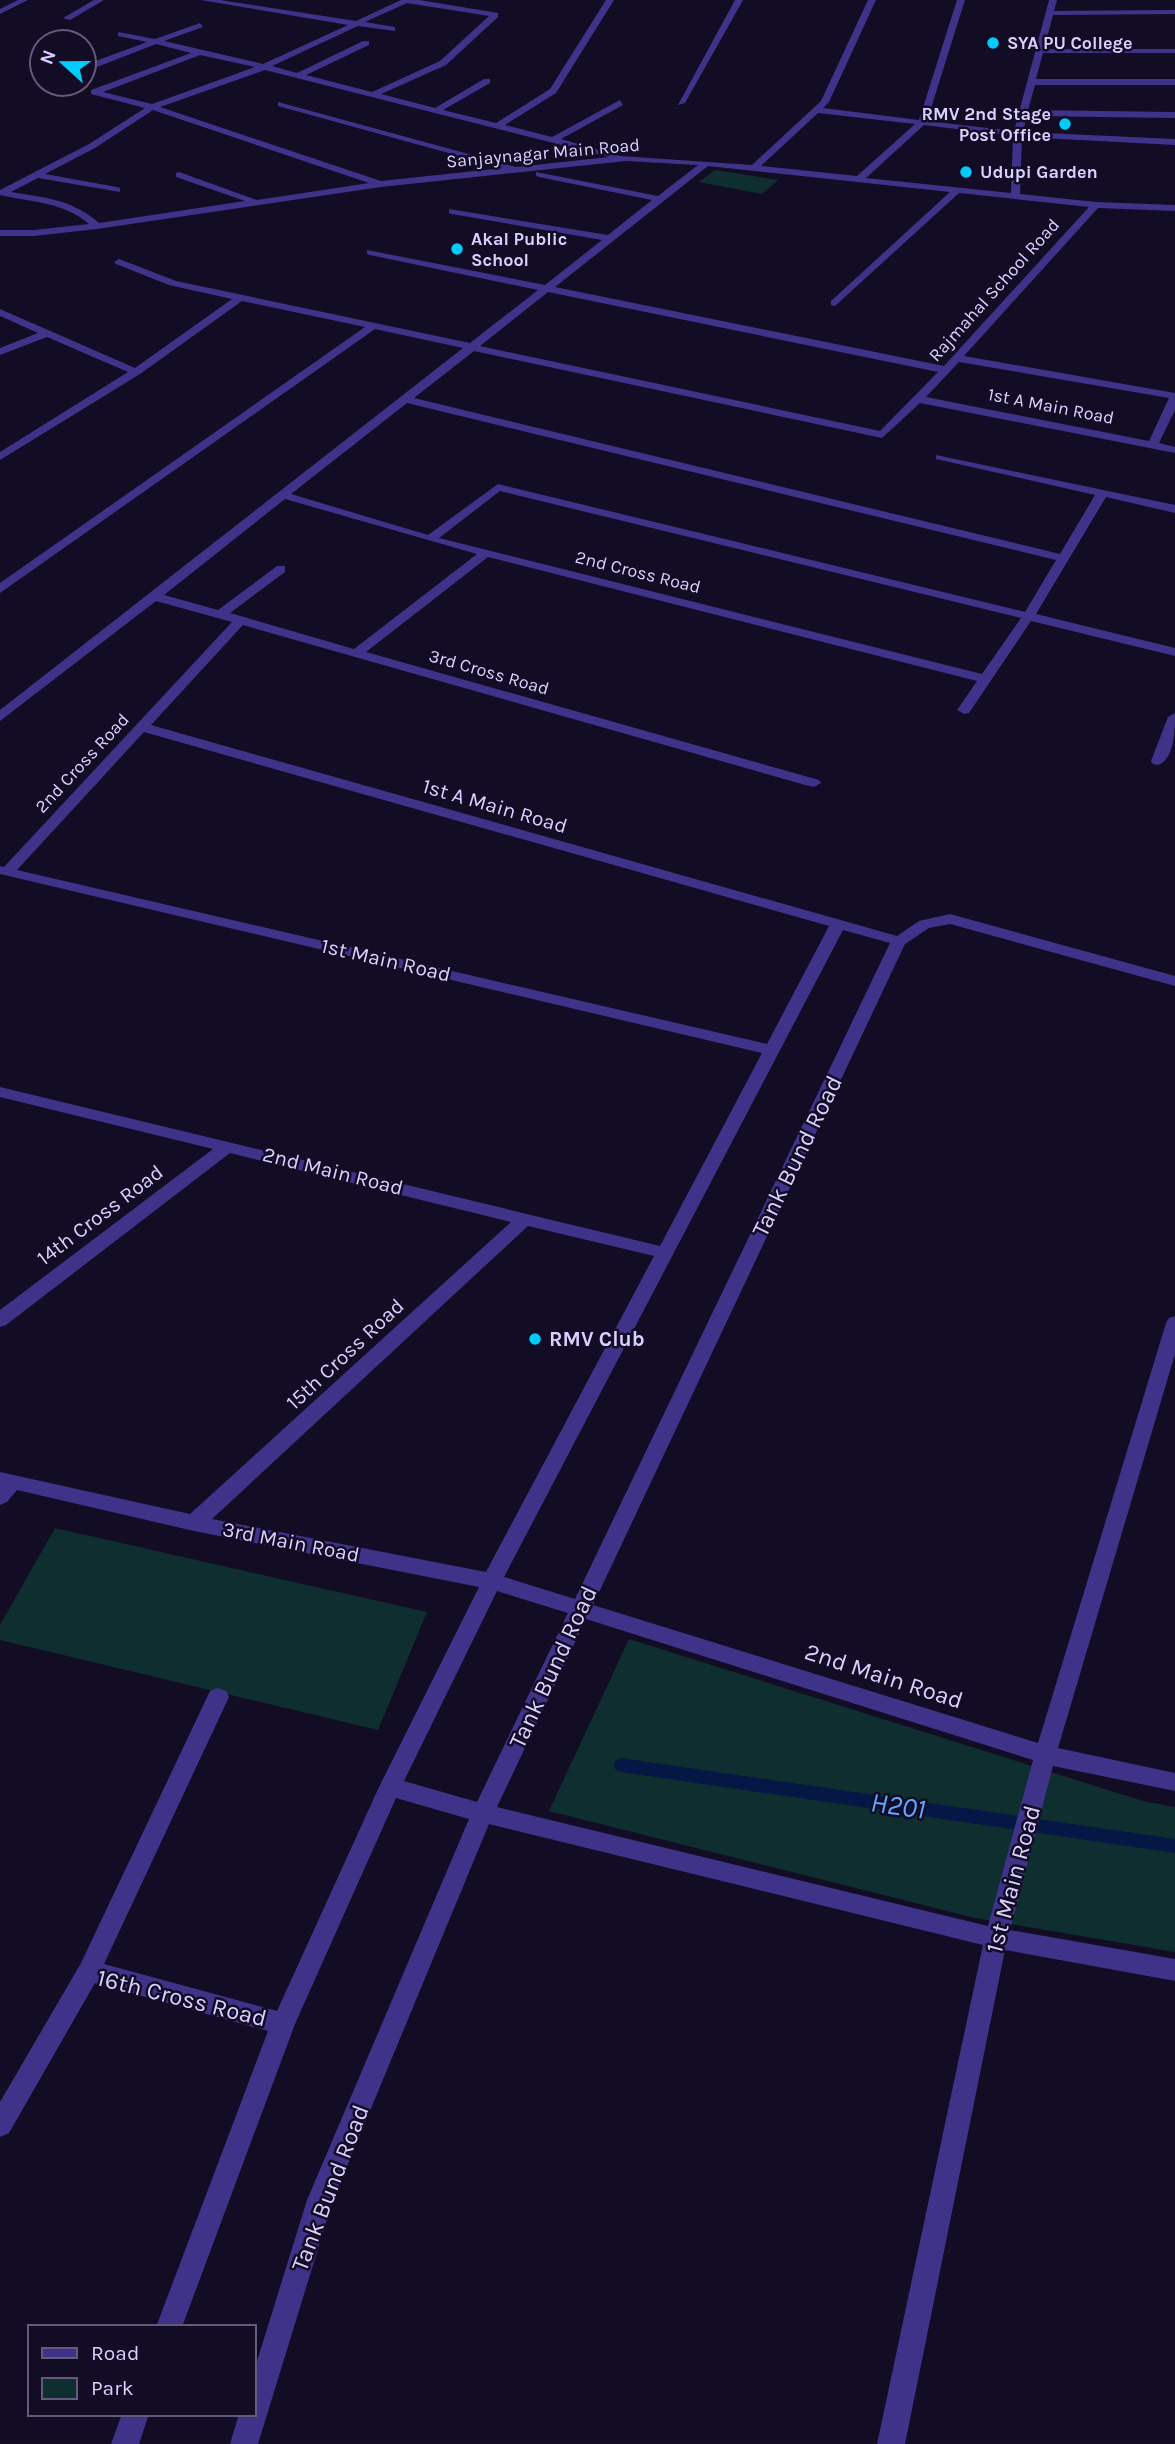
<svg xmlns="http://www.w3.org/2000/svg" width="1175" height="2444" font-family="Karla,sans-serif">
	<style>
		.green { fill: #0f2e2f }
		.lines { fill: none; stroke-linecap: round; stroke-linejoin: round }
		.stream { fill: #051745; fill-rule: evenodd }
		.minor { fill: #3e3388; fill-rule: evenodd }
		.poi-dot { fill: #00ccfb; stroke: #130c25; stroke-width: 2.5 }
		.labels { text-anchor: middle; stroke-width: 5; stroke-linejoin: round; paint-order: stroke }
		.far-poi-label { font-size: 18px; font-weight: bold; fill: #dad0ff; stroke: #130c25; text-anchor: start }
		.far-street-label { font-size: 18px; fill: #dad0ff; stroke: #130c25 }
		.street-label { font-size: 21px; fill: #dad0ff; stroke: #130c25 }
		.poi-label { font-size: 21px; font-weight: bold; fill: #dad0ff; stroke: #130c25; text-anchor: start }
		.near-street-label { font-size: 24px; fill: #dad0ff; stroke: #130c25 }
		.near-water-label { font-size: 28px; font-style: italic; fill: #5ea6ff; stroke: #130c25 }
	</style>
	<rect width="100%" height="100%" fill="#130c25"/>
	<g class="green">
		<path d="M 715,170 L 778,180 L 762,194 L 699,182 Z"/>
		<path d="M 55,1528 L 427,1612 L 378,1730 L 0,1640 L 0,1625 Z"/>
		<path d="M 629,1639 L 1143,1801 L 1175,1807 L 1175,1952 L 975,1918 L 549,1811 Z"/>
	</g>
	<g class="lines">
		<path class="stream" d="M 621,1758 L 1175,1839 L 1175,1853 L 621,1772 L 616,1770 L 613,1765 L 616,1760 Z"/>
		<g class="minor">
			<path d="M 18,0 L 28,0 L 0,14 L 0,9 Z"/>
			<path d="M 94,0 L 104,0 L 70,20 L 63,18 Z"/>
			<path d="M 201,0 L 220,0 L 356,21 L 401,0 L 419,0 L 498,13 L 498,17 L 446,65 L 381,94 L 435,108 L 484,79 L 490,79 L 490,83 L 443,110 L 496,123 L 550,89 L 606,0 L 614,0 L 556,93 L 505,125 L 552,137 L 620,100 L 623,105 L 561,139 L 620,156 L 752,165 L 821,101 L 868,0 L 876,0 L 829,102 L 823,108 L 919,120 L 957,0 L 965,0 L 927,121 L 1014,131 L 1049,0 L 1057,0 L 1054,11 L 1175,10 L 1175,14 L 1053,15 L 1044,49 L 1175,49 L 1175,53 L 1043,53 L 1036,79 L 1175,79 L 1175,85 L 1035,85 L 1028,110 L 1175,112 L 1175,118 L 1027,116 L 1023,132 L 1175,139 L 1175,145 L 1022,137 L 1020,194 L 1096,202 L 1175,205 L 1175,211 L 1098,208 L 964,356 L 1175,393 L 1175,410 L 1159,443 L 1175,447 L 1175,453 L 920,403 L 882,438 L 474,351 L 414,398 L 1060,554 L 1095,495 L 936,459 L 936,455 L 1175,505 L 1175,513 L 1106,497 L 1036,614 L 1175,648 L 1175,656 L 1031,621 L 969,713 L 964,714 L 957,710 L 977,681 L 488,557 L 366,652 L 819,780 L 821,783 L 814,787 L 809,786 L 243,625 L 151,725 L 897,936 L 919,921 L 950,914 L 1175,976 L 1175,986 L 950,924 L 929,928 L 905,944 L 593,1605 L 1038,1743 L 1166,1323 L 1169,1318 L 1175,1316 L 1175,1354 L 1058,1748 L 1175,1773 L 1175,1791 L 1053,1766 L 1010,1930 L 1175,1959 L 1175,1981 L 1005,1950 L 905,2444 L 877,2444 L 983,1945 L 489,1824 L 333,2200 L 258,2444 L 230,2444 L 239,2414 L 254,2414 L 254,2371 L 307,2200 L 469,1819 L 396,1798 L 295,2024 L 182,2327 L 156,2327 L 268,2031 L 95,1983 L 9,2133 L 0,2137 L 0,2102 L 81,1963 L 210,1691 L 218,1688 L 226,1691 L 229,1697 L 104,1964 L 277,2011 L 379,1787 L 479,1587 L 194,1531 L 17,1490 L 7,1502 L 0,1505 L 0,1472 L 190,1514 L 511,1222 L 230,1153 L 6,1325 L 0,1327 L 0,1310 L 213,1149 L 0,1097 L 0,1087 L 660,1246 L 762,1053 L 0,874 L 0,866 L 4,867 L 232,622 L 156,601 L 0,721 L 0,710 L 463,348 L 375,329 L 0,593 L 0,583 L 365,327 L 242,301 L 140,374 L 0,460 L 0,452 L 128,372 L 47,337 L 0,355 L 0,348 L 38,333 L 0,316 L 0,309 L 135,368 L 232,299 L 169,285 L 116,264 L 114,262 L 119,259 L 176,281 L 470,343 L 538,290 L 370,255 L 367,254 L 367,250 L 545,285 L 602,240 L 452,214 L 449,213 L 449,209 L 608,235 L 652,200 L 539,177 L 536,176 L 536,172 L 658,196 L 698,165 L 626,161 L 381,187 L 97,229 L 34,236 L 0,236 L 0,230 L 34,230 L 89,224 C 64,202 31,202 0,195 L 0,190 L 89,144 L 145,108 L 91,94 L 91,90 L 191,53 L 156,44 L 97,67 L 84,66 L 84,62 L 93,62 L 147,42 L 118,36 L 118,32 L 155,39 L 200,23 L 203,27 L 164,41 L 263,64 L 348,25 ZM 407,3 L 489,16 L 440,61 L 372,92 L 306,75 L 369,45 L 369,41 L 363,41 L 297,73 L 272,66 L 358,26 L 395,31 L 395,27 L 365,22 ZM 200,55 L 255,67 L 152,104 L 103,92 ZM 265,70 L 609,157 L 516,167 L 278,102 L 278,106 L 503,168 L 381,181 L 160,107 ZM 153,110 L 369,183 L 257,200 L 179,172 L 176,173 L 176,177 L 245,201 L 99,223 C 72,199 45,198 11,192 L 38,178 L 120,192 L 120,188 L 117,187 L 45,174 L 95,148 ZM 818,113 L 915,124 L 857,176 L 761,166 ZM 924,125 L 1013,136 L 1011,193 L 866,178 ZM 708,166 L 950,192 L 831,301 L 831,305 L 835,306 L 959,193 L 1089,207 L 944,366 L 555,287 ZM 548,292 L 938,372 L 880,431 L 480,346 ZM 959,362 L 1169,398 L 1149,441 L 926,397 ZM 407,403 L 1056,560 L 1025,612 L 498,484 L 428,535 L 291,494 ZM 500,491 L 1021,618 L 982,674 L 439,538 ZM 285,499 L 477,554 L 354,649 L 230,613 L 285,572 L 285,566 L 277,566 L 218,610 L 164,595 ZM 144,732 L 829,926 L 767,1044 L 17,870 ZM 843,930 L 890,943 L 575,1599 L 504,1577 ZM 528,1226 L 654,1256 L 486,1572 L 212,1519 ZM 497,1591 L 568,1613 L 477,1802 L 404,1781 ZM 586,1619 L 1033,1760 L 988,1926 L 497,1807 Z"/>
			<path d="M 735,0 L 743,0 L 685,103 L 678,105 Z"/>
			<path d="M 1175,713 C 1175,728 1175,759 1158,765 L 1153,764 L 1151,761 L 1168,717 Z"/>
			<path d="M 122,2414 L 149,2414 L 139,2444 L 111,2444 Z"/>
		</g>
	</g>
	<g class="poi-dot">
		<circle cx="993" cy="43" r="7"/>
		<circle cx="1065" cy="124" r="7"/>
		<circle cx="966" cy="172" r="7"/>
		<circle cx="457" cy="249" r="7"/>
		<circle cx="535" cy="1339" r="7"/>
	</g>
	<g class="labels">
		<g class="far-poi-label">
			<text x="1007" y="49">SYA PU College</text>
			<text x="1051" y="120" text-anchor="end">RMV 2nd Stage<tspan x="1051" dy="21">Post Office</tspan></text>
			<text x="980" y="178">Udupi Garden</text>
			<text x="471" y="245">Akal Public<tspan x="471" dy="21">School</tspan></text>
		</g>
		<g class="far-street-label">
			<text transform="translate(543 153) rotate(-5)" y="6">Sanjaynagar Main Road</text>
			<text transform="translate(994 290) rotate(-48)" y="6">Rajmahal School Road</text>
			<text transform="translate(1051 406) rotate(11)" y="6">1st A Main Road</text>
			<text transform="translate(638 572) rotate(14)" y="6">2nd Cross Road</text>
			<text transform="translate(489 672) rotate(16)" y="6">3rd Cross Road</text>
			<text transform="translate(82 763) rotate(-47)" y="6">2nd Cross Road</text>
		</g>
		<g class="street-label">
			<text transform="translate(495 806) rotate(16)" y="7">1st A Main Road</text>
			<text transform="translate(386 960) rotate(13)" y="7">1st Main Road</text>
			<text transform="translate(333 1171) rotate(14)" y="7">2nd Main Road</text>
			<text transform="translate(100 1215) rotate(-37)" y="7">14th Cross Road</text>
			<text transform="translate(345 1354) rotate(-43)" y="7">15th Cross Road</text>
			<text transform="translate(291 1542) rotate(11)" y="7">3rd Main Road</text>
		</g>
		<g class="poi-label">
			<text x="549" y="1346">RMV Club</text>
		</g>
		<g class="near-street-label">
			<text transform="translate(797 1156) rotate(-64)" y="8">Tank Bund Road</text>
			<text transform="translate(553 1667) rotate(-65)" y="8">Tank Bund Road</text>
			<text transform="translate(884 1676) rotate(18)" y="8">2nd Main Road</text>
			<text transform="translate(1013 1879) rotate(-75)" y="8">1st Main Road</text>
			<text transform="translate(182 1998) rotate(14)" y="8">16th Cross Road</text>
			<text transform="translate(330 2188) rotate(-69)" y="8">Tank Bund Road</text>
		</g>
		<g class="near-water-label">
			<text transform="translate(898 1805) rotate(8)" y="10">H201</text>
		</g>
	</g>
	<rect x="28" y="2325" width="228" height="91" fill="#130c25" stroke="#635a7c" stroke-width="2"/>
	<rect x="42" y="2348" width="35" height="10" fill="#3e3388" stroke="#635a7c" stroke-width="2"/>
	<text x="91" y="2360" font-size="21" fill="#dad0ff">Road</text>
	<rect x="42" y="2378" width="35" height="21" fill="#0f2e2f" stroke="#635a7c" stroke-width="2"/>
	<text x="91" y="2395" font-size="21" fill="#dad0ff">Park</text>
	<g transform="translate(63 63) rotate(291)"><circle r="33" fill="#130c25" stroke="#635a7c" stroke-width="2"/>
	<path d="M0-5L12 26L0 18L-12 26Z" fill="#00ccfb"/>
	<text y="-10" font-size="19" font-weight="bold" text-anchor="middle" fill="#dad0ff">N</text>
	</g>
</svg>
